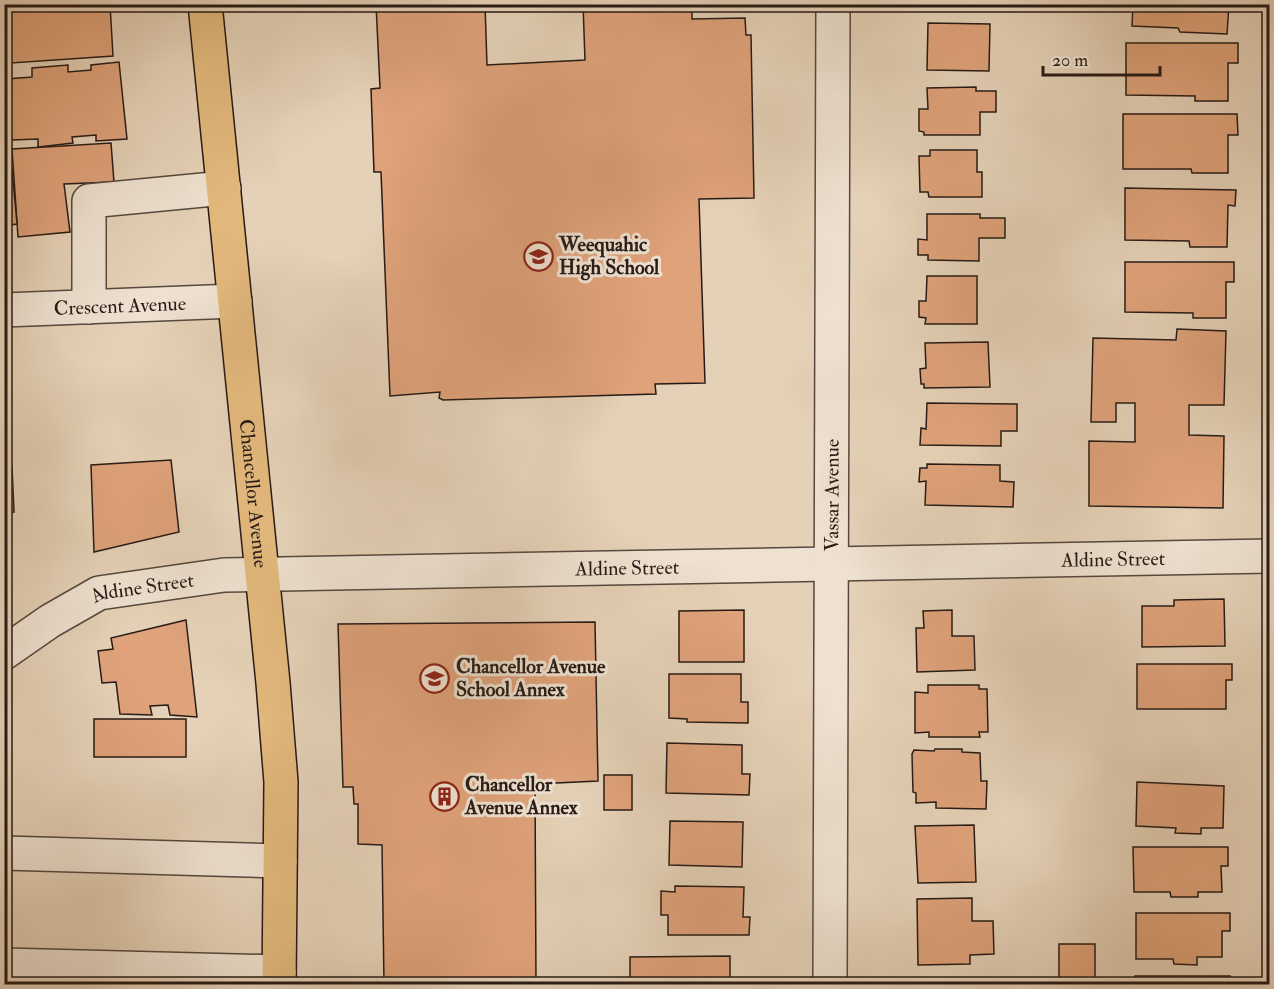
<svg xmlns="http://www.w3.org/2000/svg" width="1274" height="989" font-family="'IM FELL Double Pica',serif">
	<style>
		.building { fill: #dfa27a; stroke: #271b16; stroke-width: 1.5 }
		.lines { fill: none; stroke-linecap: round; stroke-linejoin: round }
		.minor-casing { stroke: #56483e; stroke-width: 36 }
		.major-casing { stroke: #271b16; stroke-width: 36 }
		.minor { stroke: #eee1d0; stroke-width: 33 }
		.major { stroke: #e2b87c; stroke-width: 33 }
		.labels { text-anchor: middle; stroke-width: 6; stroke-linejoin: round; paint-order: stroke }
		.poi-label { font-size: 20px; font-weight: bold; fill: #271b16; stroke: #eee1d0; text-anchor: start }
		.street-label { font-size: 20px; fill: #271b16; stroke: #eee1d0 }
	</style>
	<rect width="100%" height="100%" fill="#e5d1b7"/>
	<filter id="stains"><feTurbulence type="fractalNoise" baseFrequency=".00333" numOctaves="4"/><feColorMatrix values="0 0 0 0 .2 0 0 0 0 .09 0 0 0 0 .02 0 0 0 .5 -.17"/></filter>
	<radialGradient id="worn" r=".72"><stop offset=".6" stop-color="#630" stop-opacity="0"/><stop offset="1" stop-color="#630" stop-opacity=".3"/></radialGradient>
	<g class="building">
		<path d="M 4,4 L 110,4 L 113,56 L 11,63 L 9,24 L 4,25 Z"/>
		<path d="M 376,4 L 485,4 L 487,65 L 585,60 L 583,4 L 692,4 L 692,19 L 745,18 L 746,35 L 751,35 L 754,198 L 699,199 L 705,383 L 655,384 L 656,394 L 443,400 L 439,398 L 440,392 L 390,396 L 381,172 L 374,172 L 371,89 L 380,88 Z"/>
		<path d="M 1133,4 L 1229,4 L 1227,34 L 1180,32 L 1178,28 L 1132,26 Z"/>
		<path d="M 928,23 L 990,24 L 989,71 L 927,70 Z"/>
		<path d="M 1126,43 L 1238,43 L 1238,63 L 1228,63 L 1228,101 L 1195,101 L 1195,96 L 1126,95 Z"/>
		<path d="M 119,62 L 127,139 L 96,141 L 96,135 L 72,137 L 73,143 L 38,147 L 38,139 L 11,140 L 6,79 L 32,77 L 32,68 L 68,65 L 68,72 L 91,70 L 91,65 Z"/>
		<path d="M 976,87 L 976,91 L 996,91 L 996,112 L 980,112 L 980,135 L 924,135 L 924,132 L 919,131 L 919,109 L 928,109 L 927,88 Z"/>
		<path d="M 1123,114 L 1237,114 L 1238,135 L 1228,135 L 1228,173 L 1192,173 L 1191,169 L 1123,169 Z"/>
		<path d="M 111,143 L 114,182 L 64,184 L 70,232 L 18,237 L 12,149 Z"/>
		<path d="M 930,150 L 977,150 L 977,172 L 982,172 L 982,197 L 929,197 L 928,192 L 920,192 L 919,156 L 930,156 Z"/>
		<path d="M 4,158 L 9,158 L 10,170 L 12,169 L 17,224 L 10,225 L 11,237 L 4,238 Z"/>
		<path d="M 1125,188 L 1236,190 L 1235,206 L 1228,205 L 1227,247 L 1190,247 L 1189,241 L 1125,240 Z"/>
		<path d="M 927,214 L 980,214 L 980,218 L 1005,218 L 1005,238 L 979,238 L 979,261 L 928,260 L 928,255 L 918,255 L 918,239 L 927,240 Z"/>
		<path d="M 1125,262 L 1234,262 L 1234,282 L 1226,282 L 1226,318 L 1193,318 L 1193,313 L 1125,312 Z"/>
		<path d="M 927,276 L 977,276 L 977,324 L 925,324 L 926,318 L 919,317 L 919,301 L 926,301 Z"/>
		<path d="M 1177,329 L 1226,331 L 1224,405 L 1189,405 L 1189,435 L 1224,436 L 1223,508 L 1089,506 L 1089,441 L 1135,442 L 1135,403 L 1116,403 L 1116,422 L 1091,422 L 1093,338 L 1176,340 Z"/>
		<path d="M 988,342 L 990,387 L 924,388 L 924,384 L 921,384 L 920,369 L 926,368 L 925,343 Z"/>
		<path d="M 927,403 L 1017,404 L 1017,431 L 1001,431 L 1001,446 L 920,445 L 921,428 L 926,429 Z"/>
		<path d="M 171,460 L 179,532 L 94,552 L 91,465 Z"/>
		<path d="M 927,464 L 1000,465 L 1000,481 L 1014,482 L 1013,507 L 925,505 L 926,481 L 919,482 L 920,468 L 927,468 Z"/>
		<path d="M 4,467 L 12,467 L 14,512 L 4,513 Z"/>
		<path d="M 1224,599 L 1225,646 L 1142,647 L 1142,606 L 1174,606 L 1174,600 Z"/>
		<path d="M 744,610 L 744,662 L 679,662 L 679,611 Z"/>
		<path d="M 952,610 L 952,636 L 974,636 L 975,670 L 917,672 L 916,628 L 924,628 L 923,611 Z"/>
		<path d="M 186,620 L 197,717 L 170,715 L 168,705 L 150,706 L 152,715 L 120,714 L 116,682 L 102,683 L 98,651 L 113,649 L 111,638 Z"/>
		<path d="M 595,622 L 598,781 L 535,784 L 536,984 L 384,984 L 382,845 L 358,844 L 358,804 L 354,804 L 353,787 L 343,787 L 338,624 Z"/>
		<path d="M 1137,664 L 1232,664 L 1232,680 L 1226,680 L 1226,709 L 1137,709 Z"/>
		<path d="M 669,674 L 741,674 L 741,702 L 748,702 L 748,723 L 687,722 L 687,719 L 669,718 Z"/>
		<path d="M 928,685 L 979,685 L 979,689 L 987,689 L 988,732 L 979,732 L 980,737 L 929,737 L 929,732 L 915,733 L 915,692 L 928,693 Z"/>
		<rect x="94" y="719" width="92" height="38"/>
		<path d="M 667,743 L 742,745 L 742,774 L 750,774 L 749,795 L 666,793 Z"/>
		<path d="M 935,749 L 962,749 L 962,752 L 980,753 L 981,781 L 987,781 L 986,809 L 936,808 L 936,802 L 916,803 L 916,793 L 913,792 L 912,754 L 914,750 L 934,751 Z"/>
		<rect x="604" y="775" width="28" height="35"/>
		<path d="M 1137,782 L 1224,786 L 1223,828 L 1201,828 L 1201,834 L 1175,833 L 1176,828 L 1136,826 Z"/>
		<path d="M 670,821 L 743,822 L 742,867 L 669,865 Z"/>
		<path d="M 974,825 L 976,882 L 918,883 L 915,826 Z"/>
		<path d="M 1133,847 L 1228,847 L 1228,866 L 1221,866 L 1222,892 L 1198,892 L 1198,897 L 1171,897 L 1170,892 L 1134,892 Z"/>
		<path d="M 675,886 L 744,887 L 743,917 L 750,917 L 749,935 L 668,935 L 668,915 L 661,915 L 661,891 L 675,892 Z"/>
		<path d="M 972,898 L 972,921 L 993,921 L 994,954 L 970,955 L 970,964 L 918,965 L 917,899 Z"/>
		<path d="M 1136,913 L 1230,913 L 1230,931 L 1222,931 L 1222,957 L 1197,957 L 1197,965 L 1174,964 L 1173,959 L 1136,959 Z"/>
		<rect x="1059" y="944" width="36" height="35"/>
		<path d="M 730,956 L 730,984 L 644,984 L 644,978 L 630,978 L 630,957 Z"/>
		<rect x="1135" y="976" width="95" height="8"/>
	</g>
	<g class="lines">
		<defs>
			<g id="minor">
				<path d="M 89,307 L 89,201 L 224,188"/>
				<path id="s1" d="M 4,310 L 235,301"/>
				<path id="s2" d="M 4,653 L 50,621 L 99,593 L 224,575 L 1270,556"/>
				<path d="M 4,853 L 280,861"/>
				<path d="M 4,965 L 279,972"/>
				<path id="s3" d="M 830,984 L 833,4"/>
			</g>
			<g id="major">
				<path id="s4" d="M 205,4 L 273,683 L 281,782 L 279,984"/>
			</g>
		</defs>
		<use href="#minor" class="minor-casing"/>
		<use href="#major" class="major-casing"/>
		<use href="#minor" class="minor"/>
		<use href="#major" class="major"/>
	</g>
	<defs>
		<symbol id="school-ring" viewBox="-11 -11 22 22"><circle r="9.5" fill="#eee1d0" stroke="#8f2418" stroke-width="1.5"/><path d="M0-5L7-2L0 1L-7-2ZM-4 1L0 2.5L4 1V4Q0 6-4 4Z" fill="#8f2418"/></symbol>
		<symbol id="building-ring" viewBox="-11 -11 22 22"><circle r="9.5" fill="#eee1d0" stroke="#8f2418" stroke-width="1.5"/><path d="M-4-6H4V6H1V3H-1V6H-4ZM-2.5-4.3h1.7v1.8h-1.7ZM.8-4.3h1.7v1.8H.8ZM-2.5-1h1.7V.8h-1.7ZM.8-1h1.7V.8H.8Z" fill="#8f2418"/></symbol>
	</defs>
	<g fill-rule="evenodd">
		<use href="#school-ring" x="522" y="240" width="33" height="33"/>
		<use href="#school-ring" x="418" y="662" width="33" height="33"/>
		<use href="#building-ring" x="428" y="780" width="33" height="33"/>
	</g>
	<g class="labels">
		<g class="poi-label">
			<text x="559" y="251">Weequahic<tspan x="559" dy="23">High School</tspan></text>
			<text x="456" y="673">Chancellor Avenue<tspan x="456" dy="23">School Annex</tspan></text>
			<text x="465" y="791">Chancellor<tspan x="465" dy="23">Avenue Annex</tspan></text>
		</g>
		<g class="street-label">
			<text dy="7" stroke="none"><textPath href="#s1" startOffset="116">Crescent Avenue</textPath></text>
			<text dy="7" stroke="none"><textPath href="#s4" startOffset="492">Chancellor Avenue</textPath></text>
			<text dy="7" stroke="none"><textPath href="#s3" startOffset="489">Vassar Avenue</textPath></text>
			<text dy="7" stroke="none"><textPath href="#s2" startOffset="1128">Aldine Street</textPath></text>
			<text dy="7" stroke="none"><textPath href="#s2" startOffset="642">Aldine Street</textPath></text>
			<text dy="7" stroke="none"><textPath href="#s2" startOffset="156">Aldine Street</textPath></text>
		</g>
	</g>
	<rect width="1274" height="989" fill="none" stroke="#e5d1b7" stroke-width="24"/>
	<rect x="6" y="6" width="1262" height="977" fill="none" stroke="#271b16" stroke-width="3"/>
	<rect x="12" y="12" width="1250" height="965" fill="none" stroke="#271b16" stroke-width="1.5"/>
	<path d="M1043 66v9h117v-9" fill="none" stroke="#271b16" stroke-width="3"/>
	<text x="1052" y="66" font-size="18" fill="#271b16" stroke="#eee1d0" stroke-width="4.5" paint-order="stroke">20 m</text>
	<rect width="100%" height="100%" filter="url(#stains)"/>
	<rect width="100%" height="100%" fill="url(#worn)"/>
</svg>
